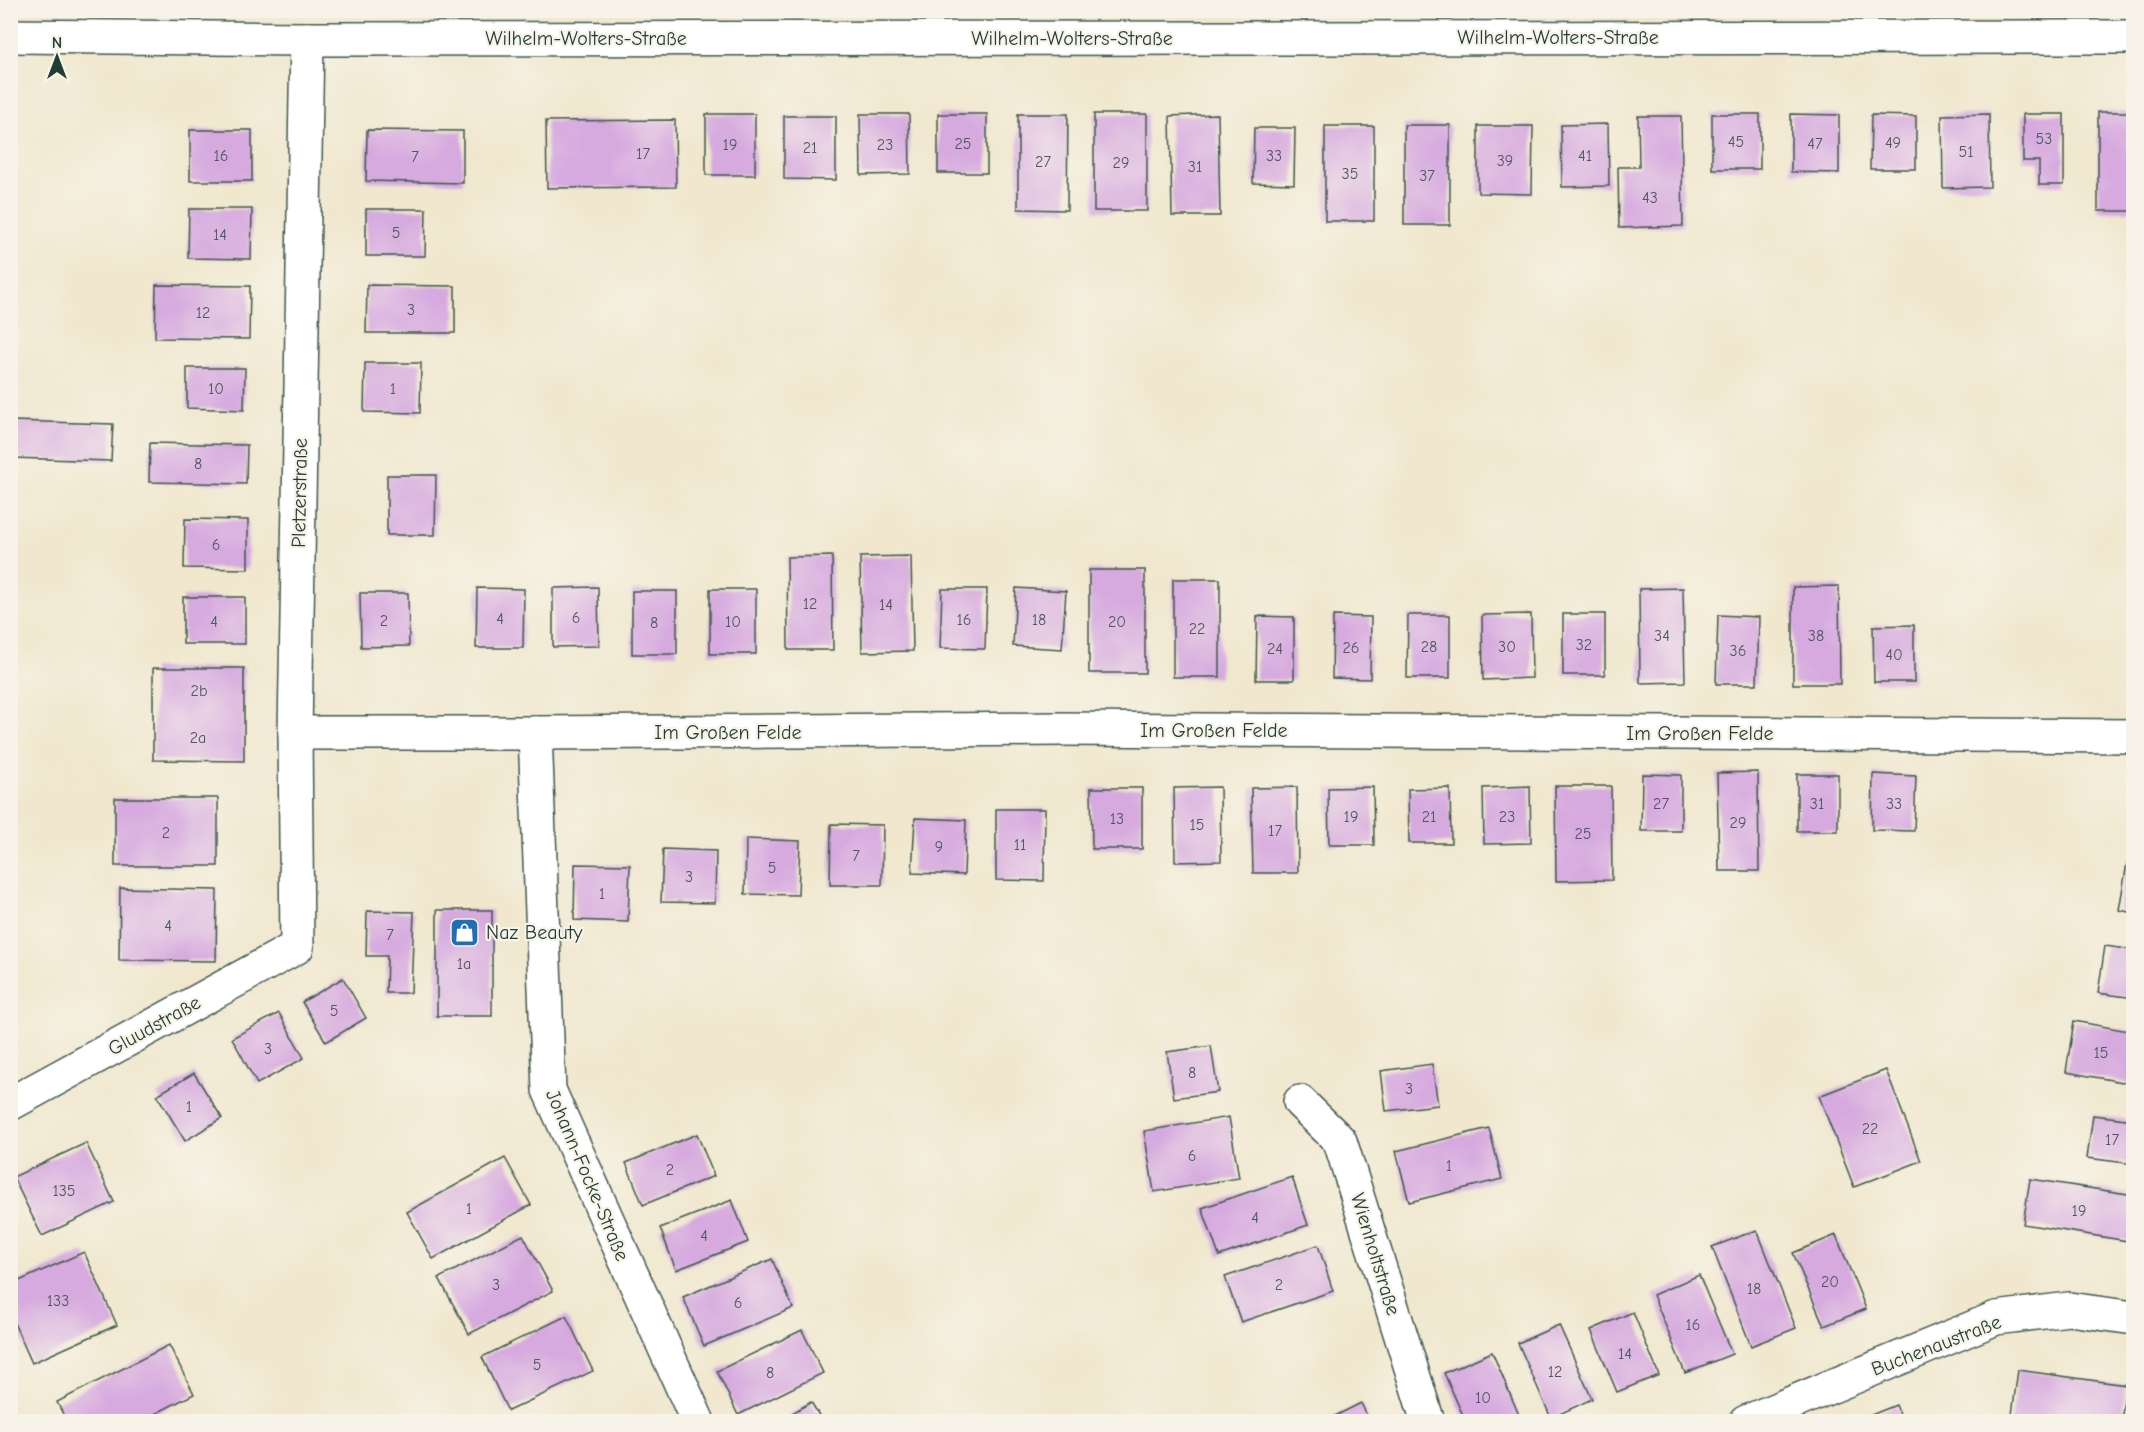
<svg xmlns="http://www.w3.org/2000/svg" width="2144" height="1432" font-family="'Comic Neue',sans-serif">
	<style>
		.building { fill: #d6a9df }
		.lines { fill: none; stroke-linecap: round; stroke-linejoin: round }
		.minor-casing { stroke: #3e564b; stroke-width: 36 }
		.minor { stroke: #fff; stroke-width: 33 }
		.labels { text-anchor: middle; stroke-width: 4.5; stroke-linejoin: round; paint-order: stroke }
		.number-label { font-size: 16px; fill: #4d585f }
		.street-label { font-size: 20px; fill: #1f3d34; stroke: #f7f3e8 }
		.poi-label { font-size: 20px; fill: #1f3d34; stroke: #f7f3e8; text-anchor: start }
	</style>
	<rect width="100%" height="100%" fill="#f7f3e8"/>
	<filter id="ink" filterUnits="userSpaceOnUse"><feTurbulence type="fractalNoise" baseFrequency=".0167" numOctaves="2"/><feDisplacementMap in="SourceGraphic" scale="12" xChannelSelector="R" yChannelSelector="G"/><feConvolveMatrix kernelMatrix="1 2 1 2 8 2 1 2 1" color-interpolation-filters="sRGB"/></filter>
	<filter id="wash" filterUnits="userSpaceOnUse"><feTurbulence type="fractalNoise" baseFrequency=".008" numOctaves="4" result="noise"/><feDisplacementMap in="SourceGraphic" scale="24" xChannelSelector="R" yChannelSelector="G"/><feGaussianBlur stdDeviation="1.35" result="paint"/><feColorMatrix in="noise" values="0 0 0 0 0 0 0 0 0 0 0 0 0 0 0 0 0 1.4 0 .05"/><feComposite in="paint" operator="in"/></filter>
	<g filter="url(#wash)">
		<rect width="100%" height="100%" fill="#f0e7ce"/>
		<g id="blocks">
			<g class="building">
				<rect x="2098" y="112" width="36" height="99"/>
				<rect x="706" y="114" width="49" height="61"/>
				<path d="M 860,114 L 909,114 L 910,174 L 861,175 Z"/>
				<rect x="938" y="114" width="49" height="59"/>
				<path d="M 1018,114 L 1068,114 L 1067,210 L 1018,209 Z"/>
				<rect x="1094" y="114" width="53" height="97"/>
				<path d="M 1218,114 L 1220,216 L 1172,216 L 1170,116 Z"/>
				<rect x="1712" y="114" width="48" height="55"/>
				<path d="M 1791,114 L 1839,115 L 1839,173 L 1791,172 Z"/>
				<path d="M 1989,114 L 1990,187 L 1943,188 L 1942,115 Z"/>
				<path d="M 2023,114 L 2064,114 L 2064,185 L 2039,185 L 2039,161 L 2023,161 Z"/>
				<path d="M 1871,115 L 1916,116 L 1916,169 L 1870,169 Z"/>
				<path d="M 784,116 L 836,116 L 836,180 L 784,179 Z"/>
				<path d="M 1638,116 L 1681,116 L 1683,226 L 1619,228 L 1618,167 L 1639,167 Z"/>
				<path d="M 675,120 L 676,187 L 547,188 L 546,121 Z"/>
				<path d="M 1608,124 L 1609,186 L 1562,187 L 1561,125 Z"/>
				<rect x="1404" y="125" width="46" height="100"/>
				<rect x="1325" y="126" width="49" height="95"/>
				<path d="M 1478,126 L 1533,126 L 1532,194 L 1478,193 Z"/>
				<path d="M 1254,128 L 1295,128 L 1294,184 L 1253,183 Z"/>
				<rect x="190" y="130" width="62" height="51"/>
				<path d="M 367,130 L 463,131 L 463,183 L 366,181 Z"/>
				<path d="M 189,209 L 252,209 L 251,259 L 188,258 Z"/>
				<path d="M 366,209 L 426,209 L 425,256 L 366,256 Z"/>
				<path d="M 156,285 L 250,286 L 249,339 L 155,338 Z"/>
				<path d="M 367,285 L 455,286 L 455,333 L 366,333 Z"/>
				<path d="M 365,363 L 421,363 L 420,413 L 364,412 Z"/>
				<path d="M 187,368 L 245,368 L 244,410 L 187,408 Z"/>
				<path d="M 11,421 L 113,424 L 111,461 L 11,458 Z"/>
				<path d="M 150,443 L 247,445 L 246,484 L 149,482 Z"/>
				<path d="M 387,475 L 436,475 L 435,535 L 387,535 Z"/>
				<path d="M 185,519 L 248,520 L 248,569 L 184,568 Z"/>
				<path d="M 832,556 L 833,650 L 788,650 L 787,557 Z"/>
				<path d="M 911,556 L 913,651 L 862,652 L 860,557 Z"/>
				<rect x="1089" y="570" width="56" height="103"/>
				<rect x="1173" y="579" width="47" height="98"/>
				<path d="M 1839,586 L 1840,684 L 1793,684 L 1793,587 Z"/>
				<path d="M 598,587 L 599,646 L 553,647 L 553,588 Z"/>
				<path d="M 477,588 L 524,589 L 523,648 L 476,648 Z"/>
				<path d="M 1016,588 L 1066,591 L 1062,649 L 1013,646 Z"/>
				<path d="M 1683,588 L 1685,682 L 1640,683 L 1639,589 Z"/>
				<rect x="710" y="589" width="46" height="65"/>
				<path d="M 942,589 L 987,589 L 985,649 L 940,648 Z"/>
				<rect x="632" y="591" width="45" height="63"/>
				<path d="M 360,593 L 408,593 L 409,646 L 361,647 Z"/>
				<rect x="183" y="597" width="62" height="47"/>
				<path d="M 1531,614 L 1532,678 L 1483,680 L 1482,615 Z"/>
				<rect x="1563" y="614" width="42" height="61"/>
				<path d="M 1408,615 L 1450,615 L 1450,678 L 1407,678 Z"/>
				<path d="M 1718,615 L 1759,617 L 1757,684 L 1716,684 Z"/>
				<path d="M 1257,616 L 1294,617 L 1294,680 L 1256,680 Z"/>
				<path d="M 1333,616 L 1371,617 L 1370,679 L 1332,678 Z"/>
				<path d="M 1914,625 L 1914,682 L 1874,682 L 1873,626 Z"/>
				<path d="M 153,668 L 244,668 L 244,761 L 153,760 Z"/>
				<path d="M 1758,772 L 1759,871 L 1719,871 L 1717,773 Z"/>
				<path d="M 1642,774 L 1681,775 L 1681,831 L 1641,831 Z"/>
				<rect x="1797" y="774" width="41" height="57"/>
				<path d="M 1873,774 L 1916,776 L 1914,831 L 1872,830 Z"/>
				<path d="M 1530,786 L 1531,843 L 1484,844 L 1483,788 Z"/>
				<path d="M 1555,786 L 1611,786 L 1612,880 L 1556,881 Z"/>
				<path d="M 1220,787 L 1221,861 L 1175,862 L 1174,788 Z"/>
				<path d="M 1297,787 L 1298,873 L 1253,873 L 1251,788 Z"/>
				<path d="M 1373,787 L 1374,845 L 1329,845 L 1328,788 Z"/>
				<path d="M 1091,788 L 1142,788 L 1142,849 L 1092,849 Z"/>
				<path d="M 1450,788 L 1451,843 L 1409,843 L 1408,789 Z"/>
				<rect x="115" y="798" width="103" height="68"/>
				<path d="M 996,809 L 1045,809 L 1044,881 L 996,880 Z"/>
				<path d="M 915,818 L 966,820 L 964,875 L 912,873 Z"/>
				<path d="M 831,824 L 883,825 L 882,885 L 830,885 Z"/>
				<path d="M 746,839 L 800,841 L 798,895 L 745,894 Z"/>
				<path d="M 663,849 L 716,851 L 715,903 L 661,902 Z"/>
				<path d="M 2127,863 L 2134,864 L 2134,913 L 2119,910 Z"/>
				<path d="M 575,864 L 630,865 L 628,922 L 574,920 Z"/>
				<path d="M 120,888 L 217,890 L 216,961 L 119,960 Z"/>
				<rect x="437" y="910" width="55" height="106"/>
				<path d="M 367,911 L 414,912 L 411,993 L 386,993 L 387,956 L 366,956 Z"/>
				<path d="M 2105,946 L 2134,950 L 2134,998 L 2098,993 Z"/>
				<path d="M 343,978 L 366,1018 L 326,1042 L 302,1002 Z"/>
				<path d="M 279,1013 L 304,1058 L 257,1084 L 232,1038 Z"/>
				<path d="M 2074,1021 L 2134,1032 L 2134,1084 L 2066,1072 Z"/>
				<path d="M 1211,1046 L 1218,1092 L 1174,1098 L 1167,1052 Z"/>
				<path d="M 1432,1064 L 1438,1105 L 1386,1111 L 1381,1071 Z"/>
				<path d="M 1886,1070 L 1921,1161 L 1854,1187 L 1819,1096 Z"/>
				<path d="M 194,1073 L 222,1118 L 185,1141 L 157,1095 Z"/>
				<path d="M 2093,1115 L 2134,1120 L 2134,1164 L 2087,1158 Z"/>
				<path d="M 1229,1117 L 1239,1178 L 1154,1192 L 1144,1131 Z"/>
				<path d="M 1489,1128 L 1502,1179 L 1409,1202 L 1396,1151 Z"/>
				<path d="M 697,1134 L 714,1176 L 643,1205 L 626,1163 Z"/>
				<path d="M 86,1143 L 114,1202 L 42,1236 L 13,1177 Z"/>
				<path d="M 505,1158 L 531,1205 L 433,1259 L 407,1212 Z"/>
				<path d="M 1292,1177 L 1308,1225 L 1219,1256 L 1202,1208 Z"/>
				<path d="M 2030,1179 L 2134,1195 L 2134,1242 L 2023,1224 Z"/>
				<path d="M 732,1200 L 748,1242 L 676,1270 L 660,1228 Z"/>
				<path d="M 1757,1230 L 1796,1328 L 1751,1346 L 1712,1247 Z"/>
				<path d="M 523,1235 L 553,1291 L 469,1334 L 439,1278 Z"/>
				<path d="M 1836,1235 L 1866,1309 L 1824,1326 L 1793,1253 Z"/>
				<path d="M 1318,1245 L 1333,1291 L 1241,1322 L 1225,1277 Z"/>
				<path d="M 84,1252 L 117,1325 L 32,1363 L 10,1314 L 10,1285 Z"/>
				<path d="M 772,1259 L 793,1308 L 704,1346 L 683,1297 Z"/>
				<path d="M 1699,1275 L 1732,1354 L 1685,1373 L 1653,1295 Z"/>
				<path d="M 1633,1312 L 1659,1375 L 1617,1392 L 1591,1330 Z"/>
				<path d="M 566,1316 L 593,1371 L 508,1411 L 482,1357 Z"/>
				<path d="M 1559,1325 L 1592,1399 L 1551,1418 L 1518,1343 Z"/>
				<path d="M 802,1330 L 823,1373 L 738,1415 L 717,1371 Z"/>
				<path d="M 169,1345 L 194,1394 L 139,1422 L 67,1422 L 57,1402 Z"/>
				<path d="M 1492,1352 L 1522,1422 L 1466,1422 L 1444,1373 Z"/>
				<path d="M 2018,1370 L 2126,1385 L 2121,1422 L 2011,1422 Z"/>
				<path d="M 811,1402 L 823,1422 L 777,1422 Z"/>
				<path d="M 1361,1403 L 1370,1422 L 1323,1422 Z"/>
				<path d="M 1896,1405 L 1903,1422 L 1856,1422 L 1856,1421 Z"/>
			</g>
		</g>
	</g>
	<g filter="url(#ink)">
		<use href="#blocks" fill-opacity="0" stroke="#3e564b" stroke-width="1.5"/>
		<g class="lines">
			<defs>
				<g id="minor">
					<path d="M 10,36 L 307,39 L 2134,37"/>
					<path d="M 295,733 L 535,733 L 1060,729 L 2134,736"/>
					<path d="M 535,733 L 549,1090 L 698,1422"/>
					<path d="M 1300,1102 L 1340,1141 L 1428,1422"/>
					<path d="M 10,1104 L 297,947 L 295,733 L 307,39"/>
					<path d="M 1746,1422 L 1996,1318 L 2069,1309 L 2134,1318"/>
				</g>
			</defs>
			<use href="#minor" class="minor-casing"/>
			<use href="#minor" class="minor"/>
		</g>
	</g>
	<defs>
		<symbol id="shop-square" viewBox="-11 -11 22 22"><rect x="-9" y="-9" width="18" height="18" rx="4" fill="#1f6fb2" stroke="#f7f3e8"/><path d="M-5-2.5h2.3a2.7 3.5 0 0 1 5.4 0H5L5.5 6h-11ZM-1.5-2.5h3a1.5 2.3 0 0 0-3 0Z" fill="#fff"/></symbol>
	</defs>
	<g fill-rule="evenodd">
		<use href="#shop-square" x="448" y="916" width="33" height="33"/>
	</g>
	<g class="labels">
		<g class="number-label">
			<text x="2044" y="144">53</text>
			<text x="1736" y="147">45</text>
			<text x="1893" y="148">49</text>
			<text x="963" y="149">25</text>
			<text x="1815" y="149">47</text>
			<text x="730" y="150">19</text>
			<text x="885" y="150">23</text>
			<text x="810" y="153">21</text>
			<text x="1966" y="157">51</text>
			<text x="643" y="159">17</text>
			<text x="221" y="161">16</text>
			<text x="1274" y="161">33</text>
			<text x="1585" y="161">41</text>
			<text x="415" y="162">7</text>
			<text x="1505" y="166">39</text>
			<text x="1043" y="167">27</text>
			<text x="1121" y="168">29</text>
			<text x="1195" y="172">31</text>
			<text x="1350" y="179">35</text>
			<text x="1427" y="181">37</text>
			<text x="1650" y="203">43</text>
			<text x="396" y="238">5</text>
			<text x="220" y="240">14</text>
			<text x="411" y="315">3</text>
			<text x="203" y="318">12</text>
			<text x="216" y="394">10</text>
			<text x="393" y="394">1</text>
			<text x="198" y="469">8</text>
			<text x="216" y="550">6</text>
			<text x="810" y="609">12</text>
			<text x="886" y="610">14</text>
			<text x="576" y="623">6</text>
			<text x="500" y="624">4</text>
			<text x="964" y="625">16</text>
			<text x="1039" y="625">18</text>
			<text x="384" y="626">2</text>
			<text x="214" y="627">4</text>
			<text x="733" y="627">10</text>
			<text x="1117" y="627">20</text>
			<text x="654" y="628">8</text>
			<text x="1197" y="634">22</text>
			<text x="1662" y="641">34</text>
			<text x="1816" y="641">38</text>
			<text x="1584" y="650">32</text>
			<text x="1429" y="652">28</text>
			<text x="1507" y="652">30</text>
			<text x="1351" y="653">26</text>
			<text x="1275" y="654">24</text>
			<text x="1738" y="656">36</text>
			<text x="1894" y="660">40</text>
			<text x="199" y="696">2b</text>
			<text x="198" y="743">2a</text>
			<text x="1661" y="809">27</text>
			<text x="1817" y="809">31</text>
			<text x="1894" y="809">33</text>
			<text x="1351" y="822">19</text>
			<text x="1429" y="822">21</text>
			<text x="1507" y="822">23</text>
			<text x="1117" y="824">13</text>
			<text x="1738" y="828">29</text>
			<text x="1197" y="830">15</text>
			<text x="1275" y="836">17</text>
			<text x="166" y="838">2</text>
			<text x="1583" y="839">25</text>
			<text x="1020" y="850">11</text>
			<text x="939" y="852">9</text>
			<text x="856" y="861">7</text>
			<text x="772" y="873">5</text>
			<text x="689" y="882">3</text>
			<text x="602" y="899">1</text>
			<text x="168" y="931">4</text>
			<text x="390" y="940">7</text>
			<text x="464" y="969">1a</text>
			<text x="334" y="1016">5</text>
			<text x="268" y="1054">3</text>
			<text x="2101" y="1058">15</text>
			<text x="1192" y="1078">8</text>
			<text x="1409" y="1094">3</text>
			<text x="189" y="1112">1</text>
			<text x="1870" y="1134">22</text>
			<text x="2112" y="1145">17</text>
			<text x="1192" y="1161">6</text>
			<text x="1449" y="1171">1</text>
			<text x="670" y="1175">2</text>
			<text x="64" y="1196">135</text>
			<text x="469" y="1214">1</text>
			<text x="2079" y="1216">19</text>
			<text x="1255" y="1223">4</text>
			<text x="704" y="1241">4</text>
			<text x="1830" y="1287">20</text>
			<text x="496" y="1290">3</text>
			<text x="1279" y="1290">2</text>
			<text x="1754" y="1294">18</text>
			<text x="58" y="1306">133</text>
			<text x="738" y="1308">6</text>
			<text x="1693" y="1330">16</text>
			<text x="1625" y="1359">14</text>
			<text x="537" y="1370">5</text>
			<text x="1555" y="1377">12</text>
			<text x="770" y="1378">8</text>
			<text x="1483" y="1403">10</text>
		</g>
		<g class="street-label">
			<text x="1558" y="44">Wilhelm-Wolters-Straße</text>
			<text x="586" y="45">Wilhelm-Wolters-Straße</text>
			<text x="1072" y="45">Wilhelm-Wolters-Straße</text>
			<text transform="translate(299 493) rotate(-89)" y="7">Pletzerstraße</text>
			<text x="1214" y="737">Im Großen Felde</text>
			<text x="728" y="739">Im Großen Felde</text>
			<text x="1700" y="740">Im Großen Felde</text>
			<text transform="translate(154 1025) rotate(-29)" y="7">Gluudstraße</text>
			<text transform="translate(588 1175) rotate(67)" y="7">Johann-Focke-Straße</text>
			<text transform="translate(1376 1254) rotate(73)" y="7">Wienholtstraße</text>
			<text transform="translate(1936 1345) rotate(-21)" y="7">Buchenaustraße</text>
		</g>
		<g class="poi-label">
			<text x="486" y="939">Naz Beauty</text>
		</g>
	</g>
	<rect width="2144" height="1432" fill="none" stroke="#f7f3e8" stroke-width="36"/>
	<g transform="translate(57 57)" stroke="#f7f3e8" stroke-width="4.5" paint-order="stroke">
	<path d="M0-4.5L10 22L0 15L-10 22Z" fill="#1f3d34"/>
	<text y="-9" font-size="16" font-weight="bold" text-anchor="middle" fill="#1f3d34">N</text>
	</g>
</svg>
